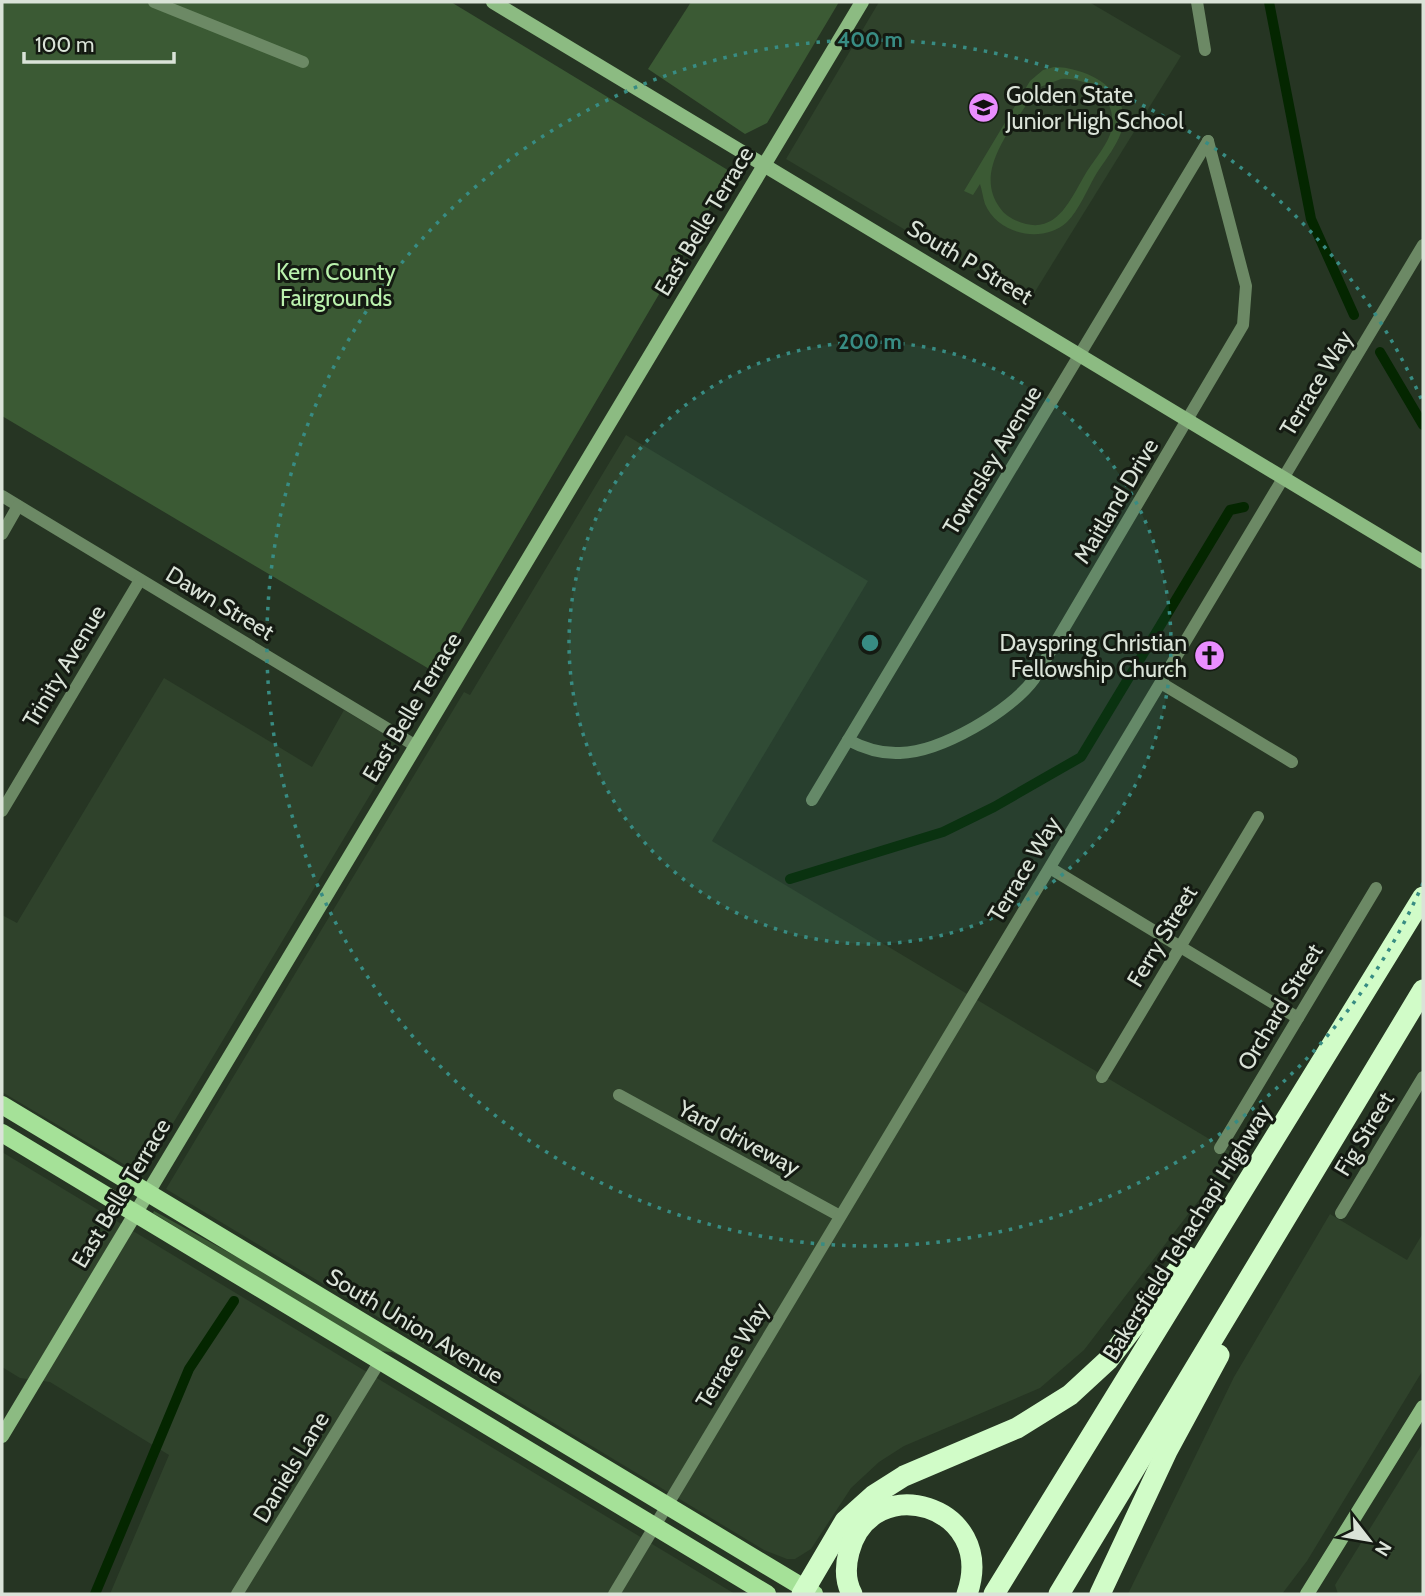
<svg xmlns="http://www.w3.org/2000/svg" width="1425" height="1596" font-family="Cabin,sans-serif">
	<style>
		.built { fill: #2f422b }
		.green { fill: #3b5a34; fill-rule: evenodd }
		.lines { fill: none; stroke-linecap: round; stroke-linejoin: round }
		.canal { stroke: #042600; stroke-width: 10 }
		.street { stroke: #6c8965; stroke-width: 12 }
		.secondary { stroke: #8cbb82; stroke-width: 14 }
		.primary { stroke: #a5e198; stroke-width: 18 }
		.highway { stroke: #d1fcc8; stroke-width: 21 }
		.ring { fill: none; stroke: #388c83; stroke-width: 3.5; stroke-dasharray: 3.5 7 }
		.labels { text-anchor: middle; stroke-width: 6; stroke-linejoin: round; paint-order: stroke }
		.poi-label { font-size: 23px; fill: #dae3d8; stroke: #141a12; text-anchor: start }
		.street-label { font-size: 23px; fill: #dae3d8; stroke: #141a12 }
		.park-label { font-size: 23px; fill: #baf2ad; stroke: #141a12 }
		.centre { fill: #388c83; stroke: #141a12; stroke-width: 3.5 }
		.ring-label { font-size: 21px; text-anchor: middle; font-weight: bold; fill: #388c83; stroke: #141a12; stroke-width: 6; stroke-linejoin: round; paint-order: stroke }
	</style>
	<rect width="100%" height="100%" fill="#263523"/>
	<g class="built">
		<path d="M 879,2 L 1089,2 L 1181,56 L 1028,303 L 786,159 Z"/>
		<path d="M 626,435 L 868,581 L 712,841 L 1231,1152 L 1209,1187 L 1084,1350 L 1040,1388 L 904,1446 L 879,1462 L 851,1488 L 811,1549 L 795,1559 L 787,1559 L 764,1550 L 166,1189 L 464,692 L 470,695 Z"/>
		<path d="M 164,678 L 312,767 L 344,710 L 394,740 L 397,750 L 142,1175 L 2,1092 L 2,915 L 17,923 Z"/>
		<path d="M 2,1152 L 735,1594 L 110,1594 L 169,1455 L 50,1382 L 20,1378 L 2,1367 Z"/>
		<path d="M 1330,1214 L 1407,1260 L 1423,1233 L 1423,1370 L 1307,1561 L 1282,1594 L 1128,1594 L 1234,1377 Z"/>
		<path d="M 1423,1443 L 1423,1594 L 1338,1594 L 1335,1585 Z"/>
	</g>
	<g class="green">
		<path d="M 2,2 L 451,2 L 731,172 L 436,673 L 2,416 Z"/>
		<path d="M 691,2 L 839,2 L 767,123 L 745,134 L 648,69 Z"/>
		<path d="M 1054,67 C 1084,67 1129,88 1123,125 C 1120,143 1104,161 1095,176 C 1087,190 1079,210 1067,222 C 1043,244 998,235 985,204 C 983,198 982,190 980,184 L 973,195 L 964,191 L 1030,81 L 1043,70 ZM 1061,79 C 1088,77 1116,96 1112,127 C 1110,142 1094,160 1086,173 C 1072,196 1059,232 1026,224 C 1016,221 1006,217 1000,208 C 972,170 1014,127 1033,94 L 1040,87 Z"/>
		<path d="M 154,1211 L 282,1282 L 409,1360 L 392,1352 L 379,1351 L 153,1213 Z"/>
	</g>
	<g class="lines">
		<g class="canal">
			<path d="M 1269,2 L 1311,219 L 1354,315"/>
			<path d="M 1380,352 L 1423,425"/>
			<path d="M 790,879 L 943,832 L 994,807 L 1081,757 L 1230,510 L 1244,507"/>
			<path d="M 95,1594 L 189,1369 L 234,1301"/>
		</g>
		<g class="street">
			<path d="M 154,2 L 303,62"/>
			<path d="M 1197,2 L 1205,50"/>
			<path d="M 2,496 L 416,746"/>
			<path d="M 2,534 L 18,506"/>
			<path d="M 1161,683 L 1292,762"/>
			<path d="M 848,740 C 865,749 881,754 900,753 C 941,752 1011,711 1034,679 L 1243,325 L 1246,286 L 1208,141"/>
			<path d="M 812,800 L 1208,141"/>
			<path d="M 2,811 L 140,580"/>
			<path d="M 1050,868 L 1298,1018"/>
			<path d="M 1102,1077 L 1258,817"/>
			<path d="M 619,1095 L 840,1216"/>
			<path d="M 1220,1148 L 1376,888"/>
			<path d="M 1341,1213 L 1423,1077"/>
			<path d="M 237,1594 L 380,1361"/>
			<path d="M 614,1594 L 1423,245"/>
		</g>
		<g class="secondary">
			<path d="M 493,2 L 1423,562"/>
			<path d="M 2,1436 L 862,2"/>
			<path d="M 1307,1594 L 1423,1407"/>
		</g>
		<g class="primary">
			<path d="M 2,1105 L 814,1594"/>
			<path d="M 2,1133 L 767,1594"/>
		</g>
		<g class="highway">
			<path d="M 802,1594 L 845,1521 L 874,1495 L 904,1476 L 1017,1428 L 1070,1395 L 1108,1360 L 1188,1257"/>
			<path d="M 852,1594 C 845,1581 845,1567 849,1552 C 871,1468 998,1505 967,1594"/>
			<path d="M 994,1594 L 1423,897"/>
			<path d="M 1059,1594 L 1423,990"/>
			<path d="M 1100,1594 L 1167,1451 L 1219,1355"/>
		</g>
	</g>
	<circle cx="870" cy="643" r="301" fill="#388c83" fill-opacity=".12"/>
	<g class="ring">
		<circle cx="870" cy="643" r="301"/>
		<path d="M1423 883A603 603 0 1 1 1423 403"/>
	</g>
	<defs>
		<symbol id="school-disc" viewBox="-11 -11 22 22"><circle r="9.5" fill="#e98dfe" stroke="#141a12"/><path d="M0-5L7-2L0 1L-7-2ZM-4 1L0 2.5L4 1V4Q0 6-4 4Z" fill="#111"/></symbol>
		<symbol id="church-disc" viewBox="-11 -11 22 22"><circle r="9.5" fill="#e98dfe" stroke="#141a12"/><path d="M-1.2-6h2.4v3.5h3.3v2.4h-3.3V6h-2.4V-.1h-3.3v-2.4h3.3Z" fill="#111"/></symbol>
	</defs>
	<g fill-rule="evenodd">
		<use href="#school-disc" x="966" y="90" width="35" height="35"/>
		<use href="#church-disc" x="1192" y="638" width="35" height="35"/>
	</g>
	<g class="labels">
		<g class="poi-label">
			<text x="1006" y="103">Golden State<tspan x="1006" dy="26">Junior High School</tspan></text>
			<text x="1187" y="651" text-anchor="end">Dayspring Christian<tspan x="1187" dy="26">Fellowship Church</tspan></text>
		</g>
		<g class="street-label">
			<text transform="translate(704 221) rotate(-59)" y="8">East Belle Terrace</text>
			<text transform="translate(970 262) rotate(31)" y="8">South P Street</text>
			<text transform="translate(1316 383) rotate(-59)" y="8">Terrace Way</text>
			<text transform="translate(992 460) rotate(-59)" y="8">Townsley Avenue</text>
			<text transform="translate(1116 501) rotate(-59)" y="8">Maitland Drive</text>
			<text transform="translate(220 603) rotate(31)" y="8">Dawn Street</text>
			<text transform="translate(64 666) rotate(-59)" y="8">Trinity Avenue</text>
			<text transform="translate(412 707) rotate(-59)" y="8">East Belle Terrace</text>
			<text transform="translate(1024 869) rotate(-59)" y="8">Terrace Way</text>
			<text transform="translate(1162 936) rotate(-59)" y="8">Ferry Street</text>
			<text transform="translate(1280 1007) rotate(-59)" y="8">Orchard Street</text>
			<text transform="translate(1364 1134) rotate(-59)" y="8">Fig Street</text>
			<text transform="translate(739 1138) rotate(28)" y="8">Yard driveway</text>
			<text transform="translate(121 1193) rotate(-59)" y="8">East Belle Terrace</text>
			<text transform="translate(1187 1232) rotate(-58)" y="8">Bakersfield Tehachapi Highway</text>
			<text transform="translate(415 1326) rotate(31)" y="8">South Union Avenue</text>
			<text transform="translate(732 1355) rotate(-59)" y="8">Terrace Way</text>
			<text transform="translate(291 1467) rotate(-59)" y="8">Daniels Lane</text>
		</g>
		<g class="park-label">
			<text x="336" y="280">Kern County<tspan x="336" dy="26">Fairgrounds</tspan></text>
		</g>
	</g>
	<circle cx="870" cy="643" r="10" class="centre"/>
	<g class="ring-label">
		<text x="870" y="47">400 m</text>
		<text x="870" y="349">200 m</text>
	</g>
	<rect width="1425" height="1596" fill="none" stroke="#dae3d8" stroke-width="7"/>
	<g transform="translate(1369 1540) rotate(121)" stroke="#141a12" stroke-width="5" paint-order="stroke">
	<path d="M0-5L12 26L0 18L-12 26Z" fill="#dae3d8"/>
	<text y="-10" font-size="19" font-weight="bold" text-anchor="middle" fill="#dae3d8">N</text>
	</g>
	<path d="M24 52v10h150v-10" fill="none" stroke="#dae3d8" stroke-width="3.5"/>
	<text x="35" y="52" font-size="21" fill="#dae3d8" stroke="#141a12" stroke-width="5" paint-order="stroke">100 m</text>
</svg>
